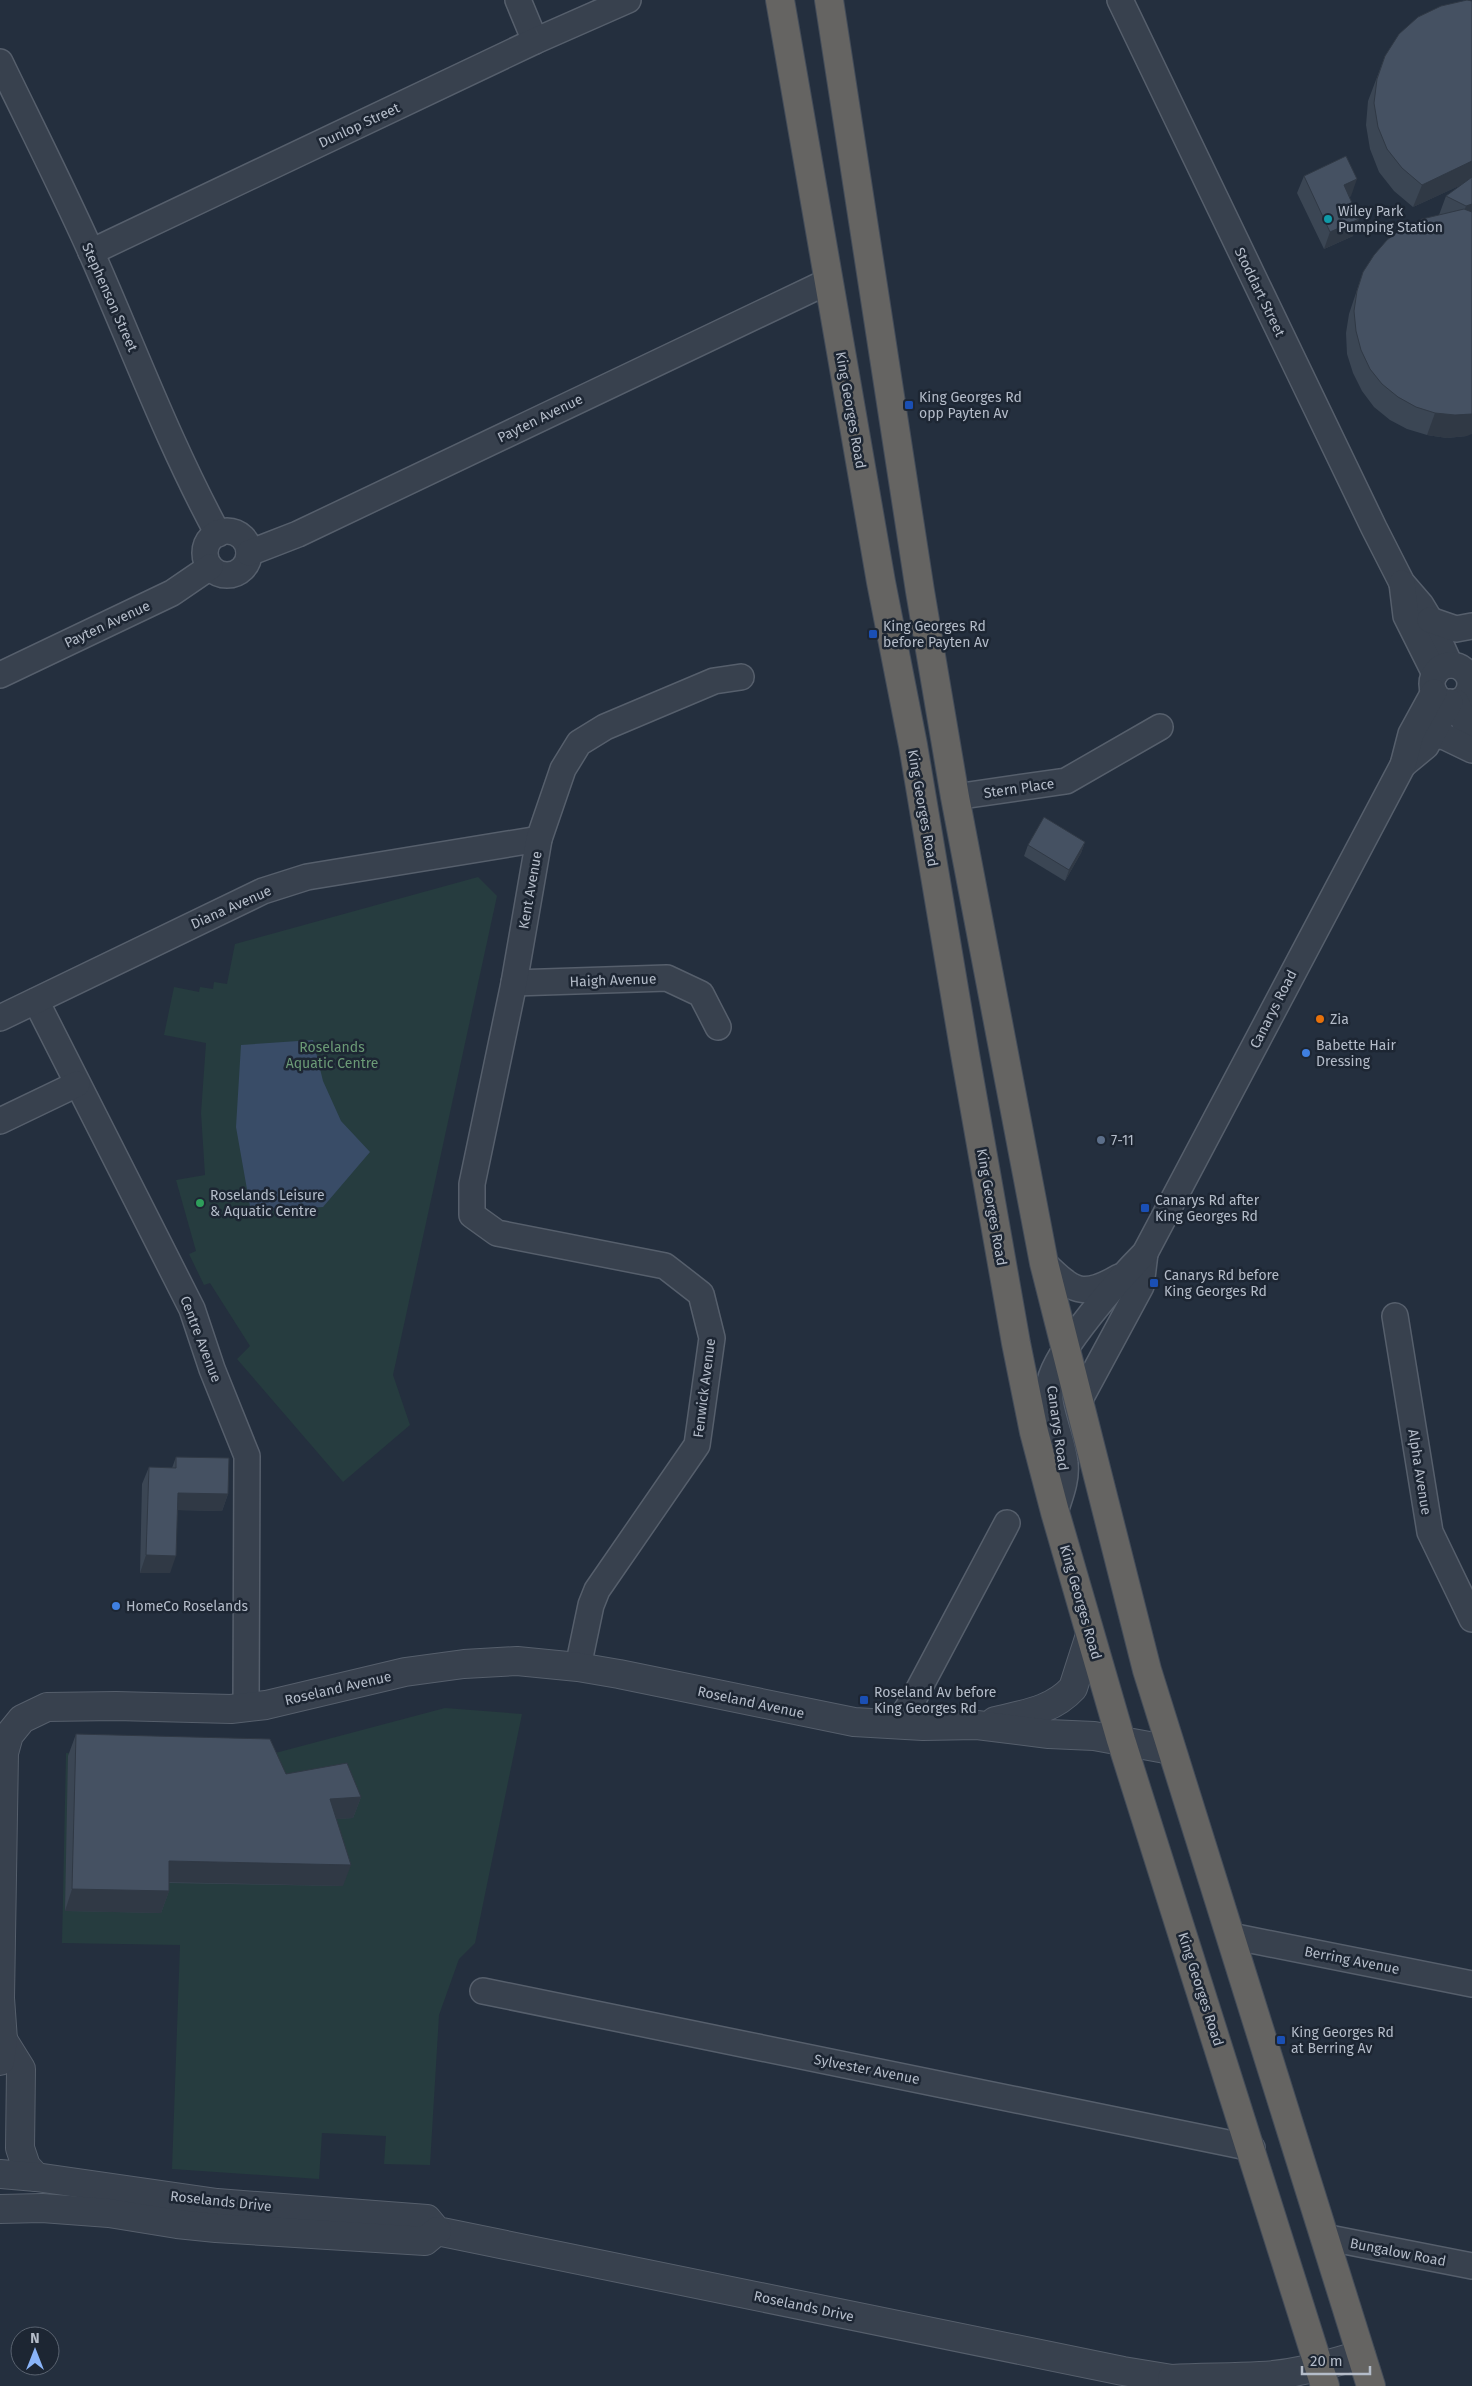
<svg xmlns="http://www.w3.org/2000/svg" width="1472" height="2386" font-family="'Fira Sans',sans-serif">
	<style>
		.park { fill: #263c3f }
		.water { fill: #394c67 }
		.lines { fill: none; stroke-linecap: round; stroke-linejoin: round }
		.minor-casing { stroke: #565f6c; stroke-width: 28 }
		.tertiary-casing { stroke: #565f6c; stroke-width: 30 }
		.trunk-casing { stroke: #434c59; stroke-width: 30 }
		.minor { stroke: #38414e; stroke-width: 25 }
		.tertiary { stroke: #38414e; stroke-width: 28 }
		.trunk { stroke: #656462; stroke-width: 28 }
		.wall { fill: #3b4654 }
		.shaded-wall { fill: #303945 }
		.building { fill: #455162; stroke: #303945 }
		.culture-dot { fill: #0f9aa8; stroke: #1d2633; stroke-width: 2 }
		.transit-dot { fill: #1a4fb4; stroke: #1d2633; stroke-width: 2 }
		.food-dot { fill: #e8710a; stroke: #1d2633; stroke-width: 2 }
		.shop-dot { fill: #3f7fe0; stroke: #1d2633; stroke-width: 2 }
		.service-dot { fill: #5c6f8a; stroke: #1d2633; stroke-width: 2 }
		.leisure-dot { fill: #2e9e5b; stroke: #1d2633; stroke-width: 2 }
		.labels { text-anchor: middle; stroke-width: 5; stroke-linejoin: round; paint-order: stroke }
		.street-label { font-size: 14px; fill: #b4bcc9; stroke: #1d2633 }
		.poi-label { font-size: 14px; fill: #b4bcc9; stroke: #1d2633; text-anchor: start }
		.park-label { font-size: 14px; fill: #6b9a76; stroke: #1d2633 }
	</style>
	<rect width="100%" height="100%" fill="#242f3e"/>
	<g class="park">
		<path d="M 478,877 L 497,896 L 393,1375 L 410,1425 L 343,1482 L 237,1359 L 250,1346 L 210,1283 L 204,1285 L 189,1254 L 196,1251 L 176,1180 L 205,1175 L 201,1113 L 206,1043 L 164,1035 L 174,987 L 199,992 L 200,987 L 213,989 L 214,982 L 227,984 L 235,944 Z"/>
		<path d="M 445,1708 L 522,1714 L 475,1943 L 459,1959 L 439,2015 L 430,2165 L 384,2164 L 386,2136 L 322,2133 L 319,2179 L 172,2169 L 180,1945 L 62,1943 L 66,1753 L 264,1756 Z"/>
	</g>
	<path class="water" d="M 313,1040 L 323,1081 L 341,1121 L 370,1152 L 323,1207 L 251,1212 L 236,1127 L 241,1045 Z"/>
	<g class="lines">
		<defs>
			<g id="minor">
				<path d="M 518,0 L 535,41"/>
				<path d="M 1120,0 L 1374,528 L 1402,583 L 1421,605 L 1430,620 L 1450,665"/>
				<path d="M 0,62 C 31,126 63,189 92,254 C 133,347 169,444 218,534"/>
				<path d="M 91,252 L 535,41 L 628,0"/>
				<circle cx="227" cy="553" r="22"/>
				<path d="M 249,553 L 298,534 L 829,281"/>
				<path d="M 1402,583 L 1406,616 L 1435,674"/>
				<path d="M 1430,620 L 1456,629 L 1472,626"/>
				<circle cx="1451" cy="684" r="19"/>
				<path d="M 0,675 L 172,593 L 210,567"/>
				<path d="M 1456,702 L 1472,740"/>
				<path d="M 1433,735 L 1445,737 L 1472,750"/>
				<path d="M 1403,765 L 1426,746 L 1450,702"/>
				<path d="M 955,797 L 1066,781 L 1160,727"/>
				<path d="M 514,983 L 667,978 L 701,994 L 718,1027"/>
				<path d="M 36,1001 L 192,1309 L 212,1369 L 247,1456 L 246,1708"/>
				<path d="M 0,1018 L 263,891 L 307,877 L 539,839"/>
				<path d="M 0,1121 L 77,1084"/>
				<path d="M 1044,1263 C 1073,1291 1082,1299 1119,1277"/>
				<path d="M 1395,1316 L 1430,1532 L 1472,1619"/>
				<path d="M 1079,1401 L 1141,1286 L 1145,1253"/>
				<path d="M 1055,1512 C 1060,1496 1067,1480 1065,1463 C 1063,1439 1045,1405 1050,1381 C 1057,1349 1121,1277 1145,1253 L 1403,765 L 1411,734 L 1434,692"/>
				<path d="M 578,1667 L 591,1605 L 597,1590 L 697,1445 L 712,1338 L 701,1294 L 665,1266 L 497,1233 L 472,1215 L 472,1184 L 514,983 L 539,839 L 563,769 L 579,743 L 605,727 L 714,681 L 741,677"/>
				<path d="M 897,1724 L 913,1700 L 1007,1523"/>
				<path d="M 1231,1936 L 1472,1984"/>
				<path d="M 483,1991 L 1252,2148"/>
				<path d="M 1324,2237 L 1472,2266"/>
			</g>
			<g id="tertiary">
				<path d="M 995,1721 C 1024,1714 1052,1711 1073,1688 L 1090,1635"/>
				<path d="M 3,2040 L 21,2069 L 20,2148 L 26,2166 L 36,2177"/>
				<path d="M 0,2061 L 3,2040 L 0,1998 L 4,1753 L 9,1735 L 22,1719 L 47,1707 L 116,1706 L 231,1709 L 266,1705 L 405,1672 L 464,1664 L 517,1661 L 578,1667 L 619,1674 L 854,1722 L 923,1726 L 977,1725 L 1049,1734 L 1094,1736 L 1171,1750"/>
				<path d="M 0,2174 L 36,2177 L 217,2203 L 427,2219 L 437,2231 L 1123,2371 L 1172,2379 L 1191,2386"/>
				<path d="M 0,2209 L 42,2208 L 109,2213 L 177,2224 L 216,2228 L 425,2241 L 437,2231"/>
				<path d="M 1172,2379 C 1201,2377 1230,2378 1260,2376 C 1294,2375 1328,2364 1361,2355"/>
			</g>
			<g id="trunk">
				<path d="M 780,0 L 881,582 L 913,745 L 965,1054 L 1016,1343 L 1034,1432 L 1055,1512 L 1121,1740 L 1325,2386"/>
				<path d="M 829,0 L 920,591 L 955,797 L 1044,1263 L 1147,1670 L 1371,2386"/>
			</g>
		</defs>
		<use href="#minor" class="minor-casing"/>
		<use href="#tertiary" class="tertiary-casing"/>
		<use href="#trunk" class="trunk-casing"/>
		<use href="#minor" class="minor"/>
		<use href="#tertiary" class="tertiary"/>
		<use href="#trunk" class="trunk"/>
	</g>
	<g class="wall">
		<path d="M 1467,0 L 1467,436 L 1447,438 L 1427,435 L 1407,429 L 1390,420 L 1374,407 L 1362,391 L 1353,373 L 1347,354 L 1346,333 L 1349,314 L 1363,272 L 1439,215 L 1446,196 L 1463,184 L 1413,207 L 1394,191 L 1379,172 L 1370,149 L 1366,125 L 1368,101 L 1385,56 Z"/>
		<path d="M 1304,176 L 1351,196 L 1349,197 L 1353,236 L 1324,249 L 1297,193 Z"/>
		<path d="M 1085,842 L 1081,853 L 1065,881 L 1024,856 L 1028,845 Z"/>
		<path d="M 176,1457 L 228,1494 L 222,1511 L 178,1510 L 170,1573 L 140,1573 L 142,1484 L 149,1467 L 172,1468 Z"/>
		<path d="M 76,1734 L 286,1774 L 361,1797 L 353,1818 L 337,1819 L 343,1886 L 169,1883 L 169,1891 L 161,1913 L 65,1911 L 68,1756 Z"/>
	</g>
	<g class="shaded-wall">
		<path d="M 1472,161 L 1472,180 L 1413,207 L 1422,185 Z"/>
		<path d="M 1357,179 L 1351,196 L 1337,202 L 1344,185 Z"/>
		<path d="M 1472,204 L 1472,224 L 1458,228 L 1466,206 Z"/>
		<path d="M 1359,219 L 1353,236 L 1324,249 L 1330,232 Z"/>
		<path d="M 1435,413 L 1472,414 L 1472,434 L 1467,436 L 1447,438 L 1427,435 Z"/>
		<path d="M 1085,842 L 1081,853 L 1065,881 L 1069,870 Z"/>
		<path d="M 178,1493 L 228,1494 L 222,1511 L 172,1510 Z"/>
		<path d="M 146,1555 L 176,1556 L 170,1573 L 140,1573 Z"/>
		<path d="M 361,1797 L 353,1818 L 323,1820 L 330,1799 Z"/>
		<path d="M 169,1861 L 351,1865 L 343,1886 L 162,1882 Z"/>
		<path d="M 72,1889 L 169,1891 L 161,1913 L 65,1911 Z"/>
	</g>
	<g class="building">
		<path d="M 1467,0 L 1472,1 L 1472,161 L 1422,185 L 1402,168 L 1387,149 L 1378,127 L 1374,103 L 1377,79 L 1385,56 L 1399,34 L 1418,17 L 1441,6 Z"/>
		<path d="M 1346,156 L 1357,179 L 1344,185 L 1359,219 L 1330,232 L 1304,176 Z"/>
		<path d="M 1472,177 L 1472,204 L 1466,206 L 1446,196 Z"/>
		<path d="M 1464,209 L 1472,212 L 1472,414 L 1455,415 L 1435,413 L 1416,407 L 1398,397 L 1382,384 L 1370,369 L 1361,350 L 1356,331 L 1354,311 L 1357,291 L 1363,272 L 1374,255 L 1387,240 L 1404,227 L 1422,219 Z"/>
		<path d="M 1044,817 L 1085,842 L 1069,870 L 1028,845 Z"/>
		<path d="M 176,1457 L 229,1458 L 228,1494 L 178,1493 L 176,1556 L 146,1555 L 149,1467 L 176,1468 Z"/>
		<path d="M 76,1734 L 270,1739 L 286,1774 L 347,1763 L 361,1797 L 330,1799 L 351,1865 L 169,1861 L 169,1891 L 72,1889 Z"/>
	</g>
	<circle class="culture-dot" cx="1328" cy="219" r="5"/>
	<g class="transit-dot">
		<rect x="904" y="400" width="10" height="10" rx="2.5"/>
		<rect x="868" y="629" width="10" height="10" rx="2.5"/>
		<rect x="1140" y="1203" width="10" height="10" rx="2.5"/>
		<rect x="1149" y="1278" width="10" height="10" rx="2.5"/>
		<rect x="859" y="1695" width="10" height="10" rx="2.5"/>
		<rect x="1276" y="2035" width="10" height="10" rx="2.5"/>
	</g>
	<circle class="food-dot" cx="1320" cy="1019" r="5"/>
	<g class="shop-dot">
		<circle cx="1306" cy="1053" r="5"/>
		<circle cx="116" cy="1606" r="5"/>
	</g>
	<circle class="service-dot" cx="1101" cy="1140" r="5"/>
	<circle class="leisure-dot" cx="200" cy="1203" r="5"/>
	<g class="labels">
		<g class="street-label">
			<text transform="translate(359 125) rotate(-25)" y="5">Dunlop Street</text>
			<text transform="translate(1260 292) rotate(64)" y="5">Stoddart Street</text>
			<text transform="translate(110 297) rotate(66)" y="5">Stephenson Street</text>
			<text transform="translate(851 410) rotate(80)" y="5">King Georges Road</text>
			<text transform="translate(540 418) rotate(-26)" y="5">Payten Avenue</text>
			<text transform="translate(107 624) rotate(-25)" y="5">Payten Avenue</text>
			<text transform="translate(1019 788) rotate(-8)" y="5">Stern Place</text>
			<text transform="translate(923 808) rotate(80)" y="5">King Georges Road</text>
			<text transform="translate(530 890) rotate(-80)" y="5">Kent Avenue</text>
			<text transform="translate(231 907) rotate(-24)" y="5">Diana Avenue</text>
			<text transform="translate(613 980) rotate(-2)" y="5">Haigh Avenue</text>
			<text transform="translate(1273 1009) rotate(-63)" y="5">Canarys Road</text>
			<text transform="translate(992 1207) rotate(80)" y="5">King Georges Road</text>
			<text transform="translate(201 1339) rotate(69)" y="5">Centre Avenue</text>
			<text transform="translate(704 1388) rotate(-83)" y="5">Fenwick Avenue</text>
			<text transform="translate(1058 1428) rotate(82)" y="5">Canarys Road</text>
			<text transform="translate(1420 1472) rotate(81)" y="5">Alpha Avenue</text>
			<text transform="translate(1081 1602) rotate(74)" y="5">King Georges Road</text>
			<text transform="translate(338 1688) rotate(-13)" y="5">Roseland Avenue</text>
			<text transform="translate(751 1702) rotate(12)" y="5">Roseland Avenue</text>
			<text transform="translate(1352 1960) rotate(11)" y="5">Berring Avenue</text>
			<text transform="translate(1201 1989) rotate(72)" y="5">King Georges Road</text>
			<text transform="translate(867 2069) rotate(11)" y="5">Sylvester Avenue</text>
			<text transform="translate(221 2201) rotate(6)" y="5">Roselands Drive</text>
			<text transform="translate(1398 2252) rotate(11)" y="5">Bungalow Road</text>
			<text transform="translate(804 2306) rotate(12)" y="5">Roselands Drive</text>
		</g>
		<g class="poi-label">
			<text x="1338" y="216">Wiley Park<tspan x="1338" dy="16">Pumping Station</tspan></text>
			<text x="919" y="402">King Georges Rd<tspan x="919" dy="16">opp Payten Av</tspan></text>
			<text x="883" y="631">King Georges Rd<tspan x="883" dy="16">before Payten Av</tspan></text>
			<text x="1330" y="1024">Zia</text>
			<text x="1316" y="1050">Babette Hair<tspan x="1316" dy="16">Dressing</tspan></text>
			<text x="1111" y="1145">7-11</text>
			<text x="210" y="1200">Roselands Leisure<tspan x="210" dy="16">&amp; Aquatic Centre</tspan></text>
			<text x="1155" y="1205">Canarys Rd after<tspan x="1155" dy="16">King Georges Rd</tspan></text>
			<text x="1164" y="1280">Canarys Rd before<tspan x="1164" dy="16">King Georges Rd</tspan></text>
			<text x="126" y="1611">HomeCo Roselands</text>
			<text x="874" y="1697">Roseland Av before<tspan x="874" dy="16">King Georges Rd</tspan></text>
			<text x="1291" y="2037">King Georges Rd<tspan x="1291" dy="16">at Berring Av</tspan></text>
		</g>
		<g class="park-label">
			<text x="332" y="1052">Roselands<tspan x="332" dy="16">Aquatic Centre</tspan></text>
		</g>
	</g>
	<g transform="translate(35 2351)"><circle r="24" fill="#1d2633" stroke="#59626f"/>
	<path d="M0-4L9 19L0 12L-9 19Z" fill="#8ab4f8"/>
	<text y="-8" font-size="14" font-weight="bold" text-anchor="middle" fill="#b4bcc9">N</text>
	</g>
	<path d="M1302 2366v8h68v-8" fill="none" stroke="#b4bcc9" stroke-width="2.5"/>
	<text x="1310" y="2366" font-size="15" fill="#b4bcc9" stroke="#1d2633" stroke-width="4" paint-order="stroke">20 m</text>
</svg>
